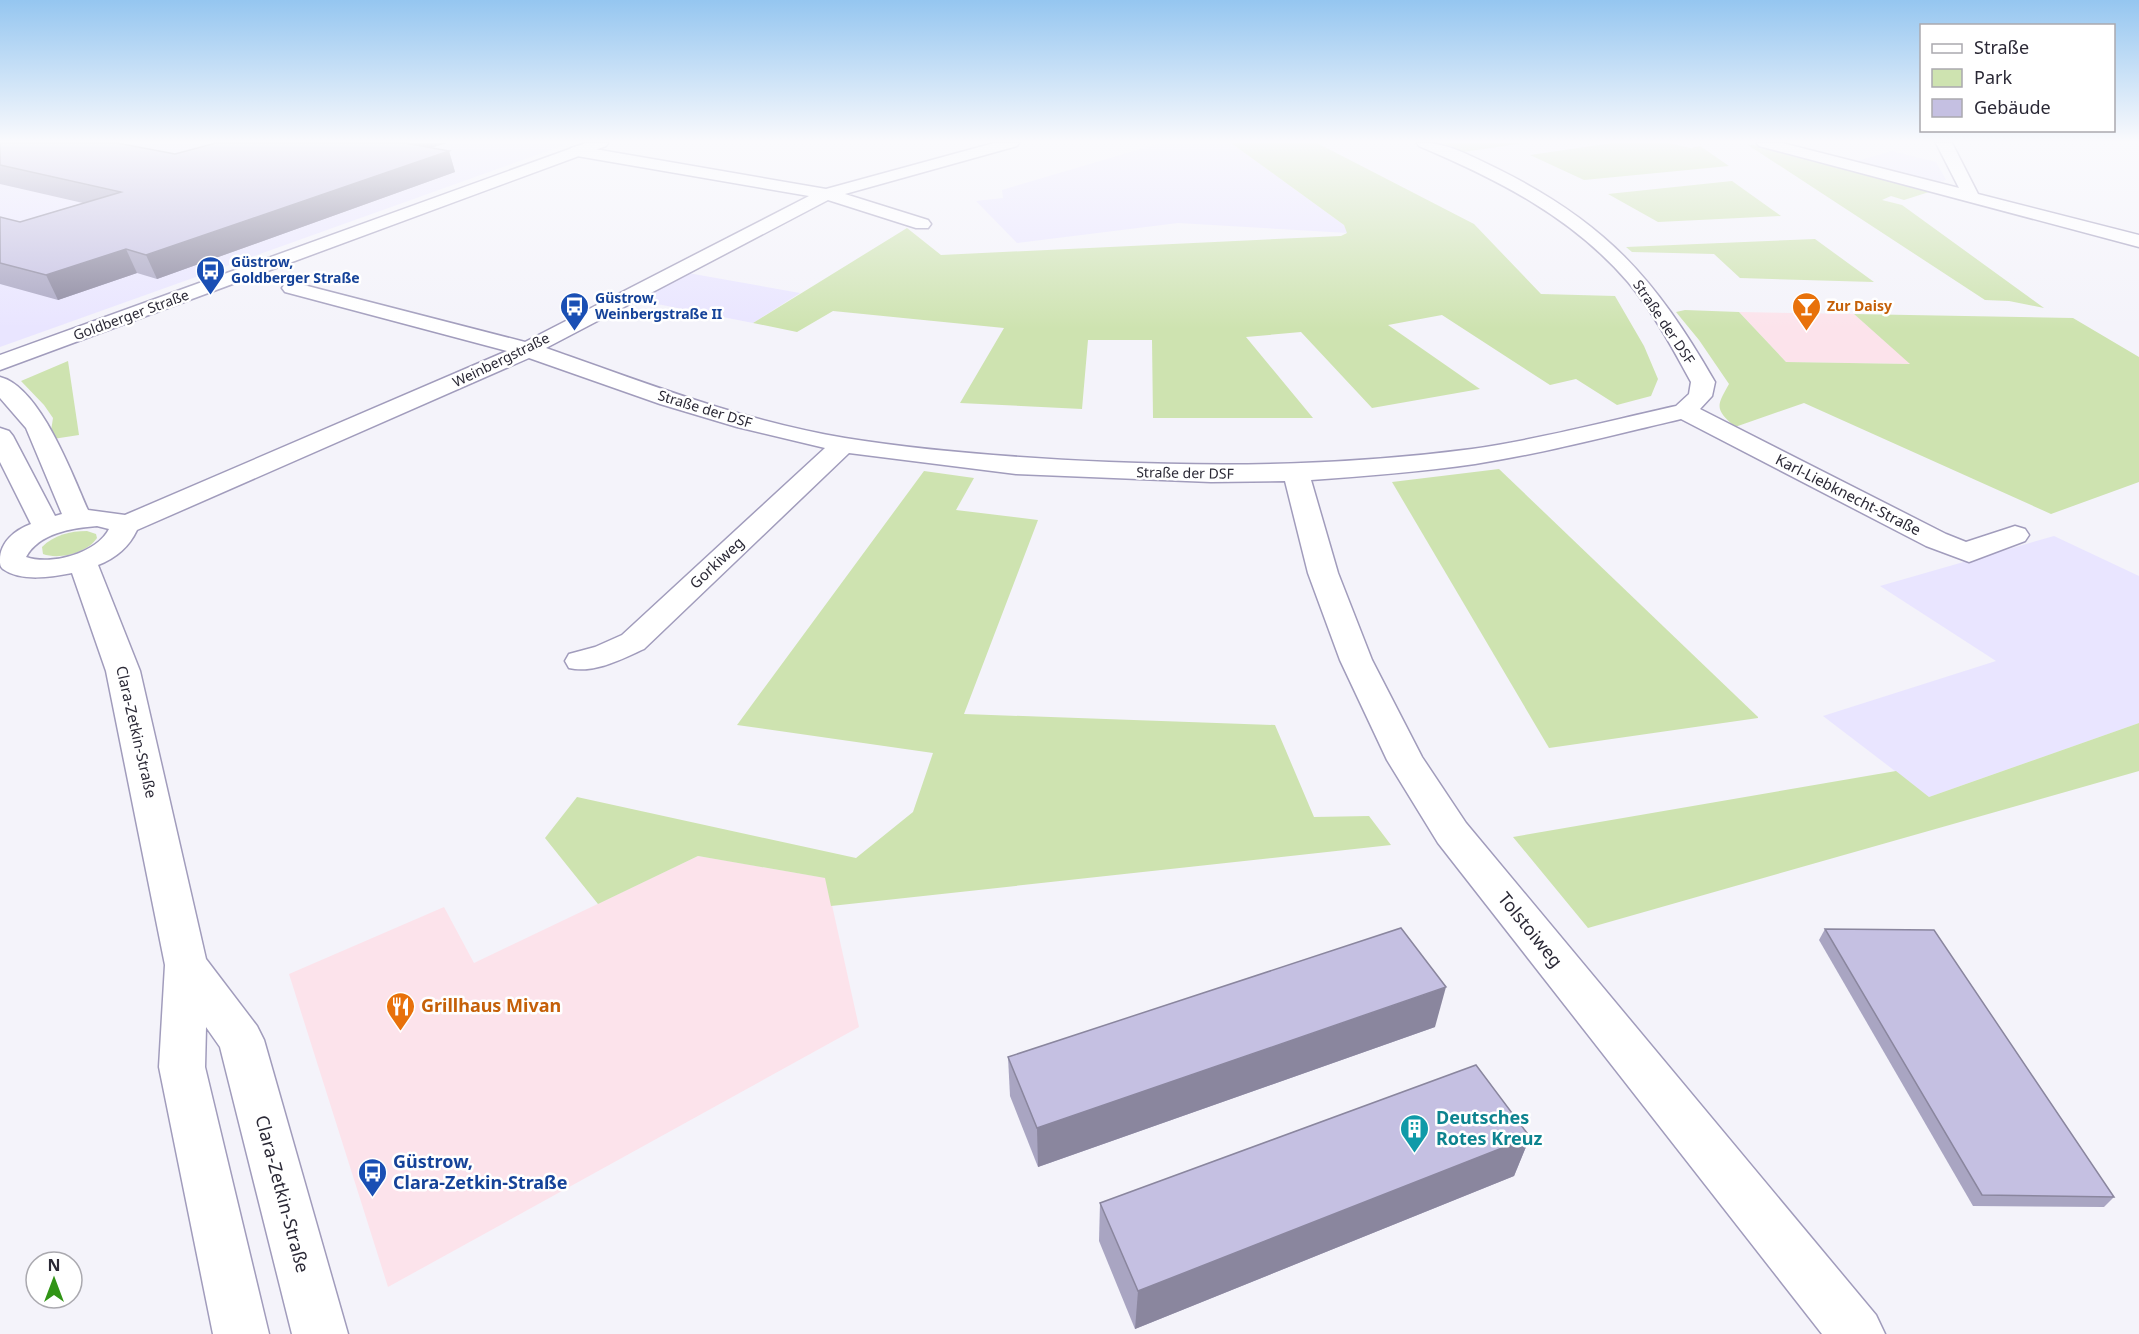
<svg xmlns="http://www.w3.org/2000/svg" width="2139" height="1334" font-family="'Noto Sans',sans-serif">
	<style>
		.commercial { fill: #fce3eb }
		.built { fill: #e9e5ff }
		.green { fill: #cee3b0 }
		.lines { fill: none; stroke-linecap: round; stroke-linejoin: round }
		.minor-casing { stroke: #a19cbc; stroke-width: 3 }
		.secondary-casing { stroke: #a19cbc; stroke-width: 3 }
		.minor { fill: #fff; fill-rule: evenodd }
		.secondary { fill: #fff; fill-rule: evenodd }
		.wall { fill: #a9a5c2 }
		.shaded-wall { fill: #8a869e }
		.building { fill: #c5c0e2; stroke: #8a869e; stroke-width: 1.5 }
		.labels { text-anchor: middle; stroke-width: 5; stroke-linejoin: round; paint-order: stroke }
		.far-transit-label { font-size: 14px; font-weight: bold; fill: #164399; stroke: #fff; text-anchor: start }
		.far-food-label { font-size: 14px; font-weight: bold; fill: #c56008; stroke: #fff; text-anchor: start }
		.far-street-label { font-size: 14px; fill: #2b2936; stroke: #fff }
		.street-label { font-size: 15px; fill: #2b2936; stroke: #fff }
		.near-street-label { font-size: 18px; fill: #2b2936; stroke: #fff }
		.near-food-label { font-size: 18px; font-weight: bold; fill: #c56008; stroke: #fff; text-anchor: start }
		.near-culture-label { font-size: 18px; font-weight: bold; fill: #0d838f; stroke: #fff; text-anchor: start }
		.near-transit-label { font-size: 18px; font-weight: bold; fill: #164399; stroke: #fff; text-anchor: start }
	</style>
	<rect width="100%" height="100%" fill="#f4f3fa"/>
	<g class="commercial">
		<path d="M 1739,312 L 1854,314 L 1911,364 L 1786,362 Z"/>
		<path d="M 698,856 L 826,878 L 859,1027 L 388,1287 L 289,974 L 444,907 L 474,963 Z"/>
	</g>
	<g class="built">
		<path d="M 0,143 L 570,143 L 0,347 Z"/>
		<path d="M 1161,143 L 1231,143 L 1344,225 L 1348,233 L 1178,223 L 1017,243 L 976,201 L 1003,198 L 1002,190 Z"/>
		<path d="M 1892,151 L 1936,162 L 1946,180 L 1937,183 L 1853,162 Z"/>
		<path d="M 688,273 L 800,293 L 753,323 L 637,300 Z"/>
		<path d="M 2054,536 L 2139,576 L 2139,723 L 1929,797 L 1823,716 L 1996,661 L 1880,586 Z"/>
	</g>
	<g class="green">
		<path d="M 1231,143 L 1317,143 L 1474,224 L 1541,294 L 1615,296 L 1644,346 L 1658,379 L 1651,396 L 1617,405 L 1576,379 L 1550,385 L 1442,315 L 1388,325 L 1480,389 L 1372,408 L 1301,332 L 1246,337 L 1313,418 L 1153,418 L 1152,340 L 1088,340 L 1082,409 L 960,403 L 1004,328 L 833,311 L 797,332 L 753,323 L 907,228 L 941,255 L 1341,236 L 1347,233 L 1344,225 Z"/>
		<path d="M 1442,143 L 1525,143 L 1463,152 Z"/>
		<path d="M 1612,143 L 1669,143 L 1691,148 L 1700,146 L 1729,166 L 1584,180 L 1530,155 Z"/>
		<path d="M 1748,145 L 1755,145 L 1929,192 L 1904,200 L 1891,196 L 1882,200 L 1902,205 L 2044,308 L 2009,301 L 1985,300 Z"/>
		<path d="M 1732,181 L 1781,216 L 1658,222 L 1608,194 Z"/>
		<path d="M 1815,239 L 1874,282 L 1740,278 L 1714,254 L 1632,252 L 1626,247 Z"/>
		<path d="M 1685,310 L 1739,312 L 1786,362 L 1910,364 L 1854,314 L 2073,318 L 2139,357 L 2139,482 L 2051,514 L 1804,403 L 1735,427 C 1715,409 1716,407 1729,384 L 1699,340 L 1676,312 Z"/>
		<path d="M 68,361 L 79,435 L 53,439 L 51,431 L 53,418 L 44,405 L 21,381 Z"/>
		<path d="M 1499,469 L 1758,717 L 1758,718 L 1549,748 L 1392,482 Z"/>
		<path d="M 924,471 L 974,478 L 956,510 L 1038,520 L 964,714 L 1275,725 L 1314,817 L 1369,816 L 1391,845 L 831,906 L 825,878 L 698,856 L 598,904 L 545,838 L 577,797 L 856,858 L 913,812 L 933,753 L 737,725 Z"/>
		<path d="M 87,531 L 96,534 L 97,538 C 87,553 59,560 43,554 L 42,547 C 54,535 70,531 87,531 Z"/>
		<path d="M 2139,723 L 2139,771 L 1588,928 L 1513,837 L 1896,771 L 1929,797 Z"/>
	</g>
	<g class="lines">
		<defs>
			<g id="minor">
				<path d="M 994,143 L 1019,143 L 1017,146 L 845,194 L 928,220 L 931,224 L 928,228 L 916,228 L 828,200 L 546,348 C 643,382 742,421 845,438 C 932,452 1021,458 1109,462 C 1234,467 1348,465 1472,449 C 1541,439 1608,421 1676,406 L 1689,394 L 1691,382 C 1672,347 1653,312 1628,282 C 1572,217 1497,179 1419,146 L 1417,143 C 1446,141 1472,157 1498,169 C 1606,223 1655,278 1715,382 L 1712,396 L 1700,409 L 1946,534 L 1966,542 L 2015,526 L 2025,529 L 2029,535 L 2025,541 L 1969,562 L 1926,546 L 1681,419 C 1613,435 1545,453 1475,464 C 1421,472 1366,476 1311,480 L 1338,573 L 1372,660 L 1422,757 L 1466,823 L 1876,1315 L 1885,1334 L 1822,1334 L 1438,843 L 1387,760 L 1340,660 L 1308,573 L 1285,481 L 1211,482 L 1016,474 L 849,453 L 644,649 C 622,659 594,674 569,668 L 565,661 L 569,654 L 595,647 L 622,635 L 825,448 L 737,427 L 660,404 L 529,358 L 137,530 C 129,547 116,558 98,565 L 140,671 L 206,959 L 257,1026 L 264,1040 L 348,1334 L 292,1334 L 220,1047 L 206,1027 L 205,1067 L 269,1334 L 213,1334 L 159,1067 L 165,965 L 106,671 L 72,573 C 52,577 21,582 3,569 C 0,566 0,564 0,560 C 0,542 15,530 31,524 L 0,462 L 0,428 L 9,431 L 13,436 L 55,516 L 62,514 L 26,428 L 0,398 L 0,377 C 40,387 72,474 88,510 L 125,515 L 507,351 L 285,292 L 282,288 L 285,284 L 292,282 L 525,342 L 809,196 L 577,156 L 571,154 L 569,151 L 571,148 L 577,146 L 826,189 ZM 97,526 L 109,529 C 97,553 51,566 26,557 C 39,533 72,528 97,526 Z"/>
				<path d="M 1757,143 L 1782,143 L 1959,188 L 1936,143 L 1952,143 L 1978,194 L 2139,235 L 2139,247 L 1759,146 Z"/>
			</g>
			<path id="secondary" d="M 586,143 L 608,143 L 606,146 L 0,370 L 0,355 Z"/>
		</defs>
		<use href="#minor" class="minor-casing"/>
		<use href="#secondary" class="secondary-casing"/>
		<use href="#minor" class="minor"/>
		<use href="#secondary" class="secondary"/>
	</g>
	<g class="wall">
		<path d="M 0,143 L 175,154 L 446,143 L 431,148 L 449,151 L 455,172 L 157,279 L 137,273 L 58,300 L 0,284 L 0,217 L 20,222 L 83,203 L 0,184 Z"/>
		<path d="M 1825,929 L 2114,1197 L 2104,1207 L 1973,1206 L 1819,940 Z"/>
		<path d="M 1435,1027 L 1038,1167 L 1010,1096 L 1008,1057 Z"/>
		<path d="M 1530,1137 L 1514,1176 L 1135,1329 L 1099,1241 L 1100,1203 Z"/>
	</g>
	<g class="shaded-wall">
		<path d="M 389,143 L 446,143 L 394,160 Z"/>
		<path d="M 449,151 L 455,172 L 157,279 L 146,255 Z"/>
		<path d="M 126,249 L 137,273 L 58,300 L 46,275 Z"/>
		<path d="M 1446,987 L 1435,1027 L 1038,1167 L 1037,1128 Z"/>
		<path d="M 1530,1137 L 1514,1176 L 1135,1329 L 1138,1291 Z"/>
	</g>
	<g class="building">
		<path d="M 0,143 L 117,143 L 175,154 L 216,143 L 405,143 L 449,151 L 146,255 L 126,249 L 46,275 L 0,263 L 0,217 L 20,222 L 121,192 L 0,165 Z"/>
		<path d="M 1401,928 L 1446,987 L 1037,1128 L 1008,1057 Z"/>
		<path d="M 1825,929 L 1934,930 L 2114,1197 L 1982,1195 Z"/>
		<path d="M 1476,1065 L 1530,1137 L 1138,1291 L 1100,1203 Z"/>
	</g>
	<linearGradient id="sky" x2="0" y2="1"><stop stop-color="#95c6f0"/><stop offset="0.43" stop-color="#fafafd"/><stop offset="1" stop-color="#fafafd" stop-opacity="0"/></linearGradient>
	<rect width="2139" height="329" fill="url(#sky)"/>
	<defs>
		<symbol id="bus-pin" viewBox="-11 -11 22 30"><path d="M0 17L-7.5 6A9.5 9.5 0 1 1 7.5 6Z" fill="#1a4fb4" stroke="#fff"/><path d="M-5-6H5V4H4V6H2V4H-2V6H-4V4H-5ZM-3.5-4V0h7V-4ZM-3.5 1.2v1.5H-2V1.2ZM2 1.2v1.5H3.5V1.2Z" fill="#fff"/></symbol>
		<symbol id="bar-pin" viewBox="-11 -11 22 30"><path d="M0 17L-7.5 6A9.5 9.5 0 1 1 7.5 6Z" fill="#e8710a" stroke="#fff"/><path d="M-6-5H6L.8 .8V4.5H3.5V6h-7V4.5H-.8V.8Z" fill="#fff"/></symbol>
		<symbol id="restaurant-pin" viewBox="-11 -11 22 30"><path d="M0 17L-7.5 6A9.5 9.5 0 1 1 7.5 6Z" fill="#e8710a" stroke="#fff"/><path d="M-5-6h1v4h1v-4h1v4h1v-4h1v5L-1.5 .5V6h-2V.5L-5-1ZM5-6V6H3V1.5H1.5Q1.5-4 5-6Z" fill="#fff"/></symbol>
		<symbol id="building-pin" viewBox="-11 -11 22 30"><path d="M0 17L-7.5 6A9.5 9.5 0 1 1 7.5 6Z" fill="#0f9aa8" stroke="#fff"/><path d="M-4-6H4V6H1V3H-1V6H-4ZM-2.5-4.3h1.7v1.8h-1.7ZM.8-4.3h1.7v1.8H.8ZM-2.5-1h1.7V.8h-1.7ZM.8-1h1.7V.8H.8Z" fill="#fff"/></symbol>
	</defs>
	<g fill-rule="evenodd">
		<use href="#bus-pin" x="194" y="254" width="33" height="45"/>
		<use href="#bus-pin" x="558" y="290" width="33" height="45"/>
		<use href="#bar-pin" x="1790" y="290" width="33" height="45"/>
		<use href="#restaurant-pin" x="384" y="990" width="33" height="45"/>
		<use href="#building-pin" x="1398" y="1112" width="33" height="45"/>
		<use href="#bus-pin" x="356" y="1156" width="33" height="45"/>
	</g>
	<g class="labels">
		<g class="far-transit-label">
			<text x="231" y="267">Güstrow,<tspan x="231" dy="16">Goldberger Straße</tspan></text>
			<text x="595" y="303">Güstrow,<tspan x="595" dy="16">Weinbergstraße II</tspan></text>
		</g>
		<g class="far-food-label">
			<text x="1827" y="311">Zur Daisy</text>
		</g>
		<g class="far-street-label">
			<text transform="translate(131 315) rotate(-20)" y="5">Goldberger Straße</text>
			<text transform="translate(1664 322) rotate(56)" y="5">Straße der DSF</text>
			<text transform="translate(501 360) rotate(-26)" y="5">Weinbergstraße</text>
			<text transform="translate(705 409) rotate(17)" y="5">Straße der DSF</text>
			<text transform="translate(1185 473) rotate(1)" y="5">Straße der DSF</text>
		</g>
		<g class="street-label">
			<text transform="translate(1848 495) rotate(27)" y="5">Karl-Liebknecht-Straße</text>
			<text transform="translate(717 563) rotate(-43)" y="5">Gorkiweg</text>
			<text transform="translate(136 732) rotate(77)" y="5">Clara-Zetkin-Straße</text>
		</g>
		<g class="near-street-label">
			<text transform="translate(1530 930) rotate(51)" y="6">Tolstoiweg</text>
			<text transform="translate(282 1194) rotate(75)" y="6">Clara-Zetkin-Straße</text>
		</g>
		<g class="near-food-label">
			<text x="421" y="1012">Grillhaus Mivan</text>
		</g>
		<g class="near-culture-label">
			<text x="1436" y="1124">Deutsches<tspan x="1436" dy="21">Rotes Kreuz</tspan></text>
		</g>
		<g class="near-transit-label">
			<text x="393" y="1168">Güstrow,<tspan x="393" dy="21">Clara-Zetkin-Straße</tspan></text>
		</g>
	</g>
	<rect x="1920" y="24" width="195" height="108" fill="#ffffff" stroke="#aaa9af" stroke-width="1.5"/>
	<rect x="1932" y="44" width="30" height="9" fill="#ffffff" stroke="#aaa9af" stroke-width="1.5"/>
	<text x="1974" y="54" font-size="18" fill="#2b2936">Straße</text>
	<rect x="1932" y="69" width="30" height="18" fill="#cee3b0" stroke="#aaa9af" stroke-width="1.5"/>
	<text x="1974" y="84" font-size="18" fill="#2b2936">Park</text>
	<rect x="1932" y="99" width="30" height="18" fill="#c5c0e2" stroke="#aaa9af" stroke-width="1.5"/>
	<text x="1974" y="114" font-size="18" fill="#2b2936">Gebäude</text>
	<g transform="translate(54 1280)"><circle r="28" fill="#ffffff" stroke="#aaa9af" stroke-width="1.5"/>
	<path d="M0-4.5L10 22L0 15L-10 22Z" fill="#319416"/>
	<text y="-9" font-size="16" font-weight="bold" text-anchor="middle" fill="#2b2936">N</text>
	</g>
</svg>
